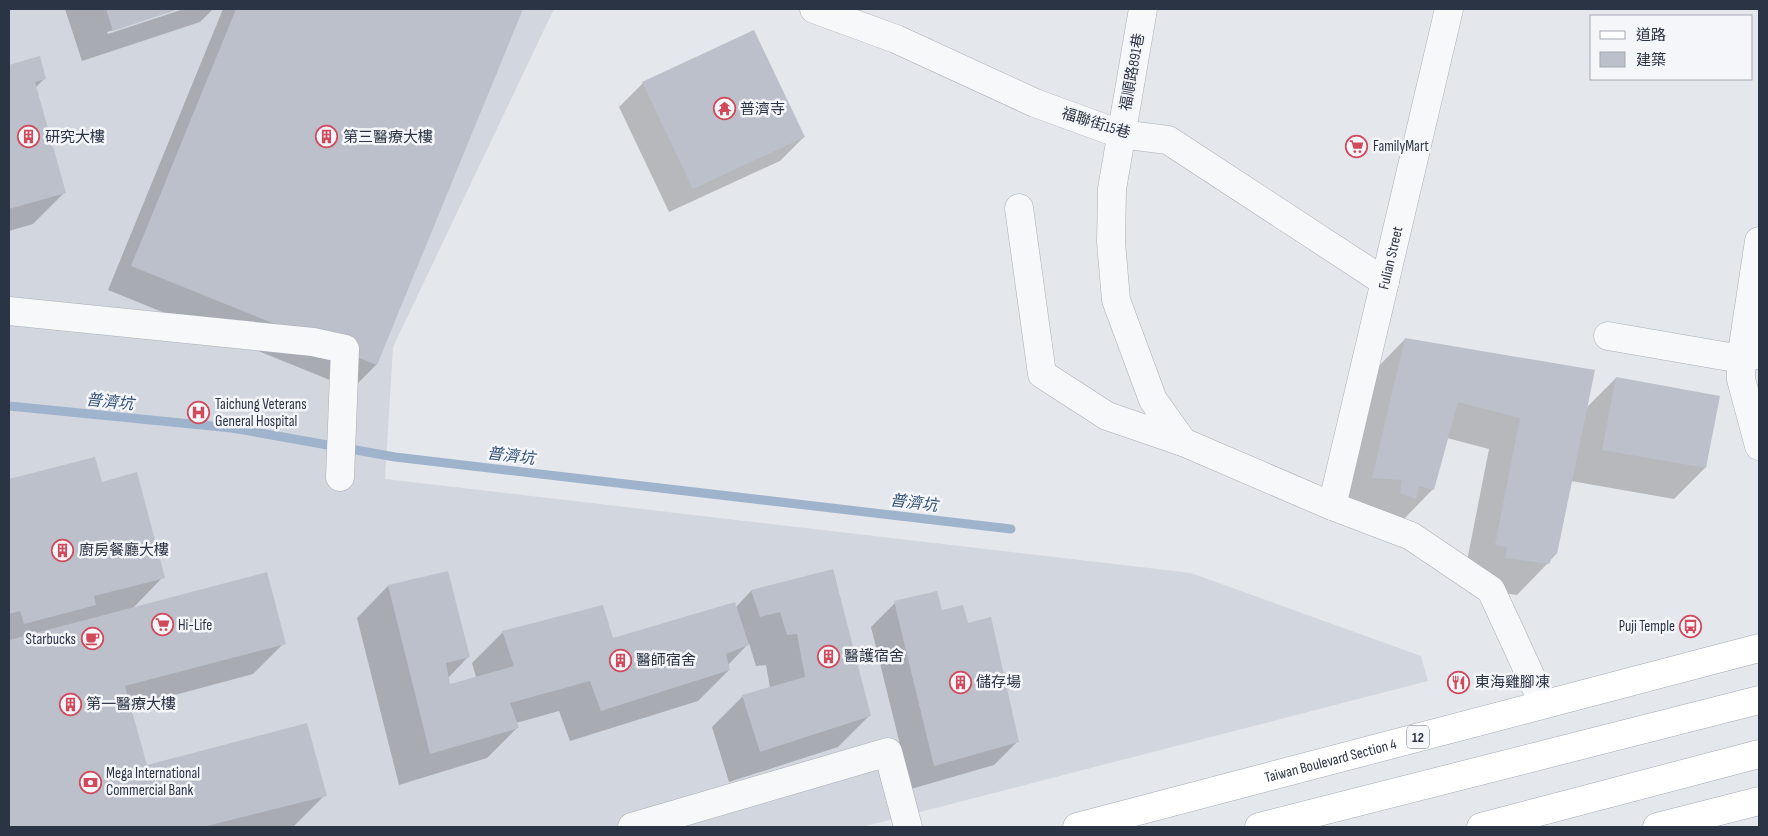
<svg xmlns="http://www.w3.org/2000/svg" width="1768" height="836" font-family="'Sofia Sans Condensed','Noto Sans TC',sans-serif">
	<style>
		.built { fill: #d2d6de }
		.shadow { fill: #0003 }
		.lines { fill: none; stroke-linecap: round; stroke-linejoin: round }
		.stream { stroke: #9fb4cc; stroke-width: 9 }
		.building { fill: #bbc0ca }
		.minor-casing { stroke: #a9aeb7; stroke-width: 29 }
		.major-casing { stroke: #a3abb8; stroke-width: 29 }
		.minor { stroke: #f7f8fa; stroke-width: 28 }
		.major { stroke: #fff; stroke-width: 28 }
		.labels { text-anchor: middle; stroke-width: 5; stroke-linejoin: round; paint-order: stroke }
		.shield { fill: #f4f6f9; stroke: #676e7b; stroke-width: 1 }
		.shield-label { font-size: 14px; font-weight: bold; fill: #2b3445 }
		.street-label { font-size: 15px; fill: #2b3445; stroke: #f4f6f9 }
		.poi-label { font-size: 15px; fill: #2b3445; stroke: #f4f6f9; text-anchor: start }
		.water-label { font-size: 16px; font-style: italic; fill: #34527a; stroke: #f4f6f9 }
	</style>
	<rect width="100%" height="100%" fill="#e4e7ec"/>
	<path class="built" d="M 9,9 L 554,9 L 393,347 L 385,479 L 1191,573 L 1421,656 L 1428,681 L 862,827 L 9,827 Z"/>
	<g class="shadow">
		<path d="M 65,9 L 176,9 L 107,32 L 108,34 L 184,9 L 213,9 L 200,22 L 82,61 Z"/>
		<path d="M 223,9 L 521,9 L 376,365 L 352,389 L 108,290 Z"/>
		<path d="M 39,58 L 45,78 L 35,88 L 64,193 L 33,224 L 9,231 L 9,66 Z"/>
		<path d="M 643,83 L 804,137 L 780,161 L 669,212 L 619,107 Z"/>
		<path d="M 1405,339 L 1586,408 L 1616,378 L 1705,468 L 1674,499 L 1571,481 L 1556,554 L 1548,563 L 1517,595 L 1474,589 L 1464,576 L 1489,449 L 1447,438 L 1433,489 L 1402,521 L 1341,509 L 1374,371 Z"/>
		<path d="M 94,459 L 101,483 L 163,577 L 132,609 L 284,643 L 253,674 L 130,707 L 146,767 L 325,795 L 294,826 L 9,827 L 9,480 Z"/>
		<path d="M 833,570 L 869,716 L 838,747 L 729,782 L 712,727 L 743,696 L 770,688 L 766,665 L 756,666 L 749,643 L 728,665 L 729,670 L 698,701 L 570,741 L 559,711 L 516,723 L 518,727 L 487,758 L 399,785 L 357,618 L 388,586 L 469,656 L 448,678 L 449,686 L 476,677 L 472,663 L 503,632 L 612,640 L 736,607 L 751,591 Z"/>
		<path d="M 895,603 L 941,612 L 1018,741 L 994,765 L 911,789 L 871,627 Z"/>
	</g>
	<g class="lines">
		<path class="stream" d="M 9,406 L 232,428 L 395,457 L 1011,529"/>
	</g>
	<g class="building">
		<path d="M 106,9 L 179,9 L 113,31 Z"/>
		<path d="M 236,9 L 523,9 L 377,365 L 131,266 Z"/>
		<path d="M 754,30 L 805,137 L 693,189 L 642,82 Z"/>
		<path d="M 40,56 L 46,79 L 35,82 L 66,193 L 9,209 L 9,65 Z"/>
		<path d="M 1405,338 L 1595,370 L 1557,554 L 1553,555 L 1549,564 L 1505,558 L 1507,547 L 1495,545 L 1520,418 L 1458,402 L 1434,490 L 1419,486 L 1416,499 L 1400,493 L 1402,480 L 1372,478 Z"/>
		<path d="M 1616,377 L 1720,396 L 1706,468 L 1602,450 Z"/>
		<path d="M 95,457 L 102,482 L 137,472 L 165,578 L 94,596 L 96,605 L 24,624 L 20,611 L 9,614 L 9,479 Z"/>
		<path d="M 833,569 L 871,716 L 760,752 L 742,695 L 805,677 L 797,634 L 787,635 L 780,612 L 760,617 L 751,590 Z"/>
		<path d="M 448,571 L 470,657 L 446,663 L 450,684 L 514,666 L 502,631 L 603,605 L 613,638 L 735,602 L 749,645 L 726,654 L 730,670 L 601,711 L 590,681 L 510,703 L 519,728 L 430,754 L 388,585 Z"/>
		<path d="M 267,572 L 286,644 L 125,686 L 147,765 L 307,723 L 327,796 L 203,827 L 9,827 L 9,640 Z"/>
		<path d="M 937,591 L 942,610 L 963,605 L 968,623 L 991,617 L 1019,742 L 934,766 L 894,601 Z"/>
	</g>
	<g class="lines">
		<defs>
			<g id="minor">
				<path d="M 814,9 L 896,39 L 1035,103 L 1120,134 L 1168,140 L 1385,282"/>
				<path d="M 1143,9 L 1112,189 L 1111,242 L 1116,300 L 1153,400 L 1183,442 L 1332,506 L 1411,536 L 1491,590 L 1543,703"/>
				<path d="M 1019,208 L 1042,374 L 1107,416 L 1183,442"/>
				<path d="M 1759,241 L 1741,359 L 1741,379 L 1759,446"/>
				<path d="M 9,311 L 313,342 L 345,349 L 340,477"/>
				<path d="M 1608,336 L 1741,359 L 1759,354"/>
				<path id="s1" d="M 1332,506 L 1449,9"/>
				<path d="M 632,827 L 888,752 L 908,827"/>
			</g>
			<g id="major">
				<path id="s2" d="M 1077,827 L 1759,648"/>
				<path d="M 1259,827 L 1759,700"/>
				<path d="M 1481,827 L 1759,754"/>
				<path d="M 1657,827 L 1759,801"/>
			</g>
		</defs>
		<use href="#minor" class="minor-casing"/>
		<use href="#major" class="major-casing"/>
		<use href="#minor" class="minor"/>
		<use href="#major" class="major"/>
	</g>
	<defs>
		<symbol id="temple-ring" viewBox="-11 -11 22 22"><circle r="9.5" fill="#f4f6f9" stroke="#d1495b" stroke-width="1.5"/><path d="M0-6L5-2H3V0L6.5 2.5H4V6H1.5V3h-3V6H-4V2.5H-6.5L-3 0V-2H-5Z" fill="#d1495b"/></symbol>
		<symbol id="building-ring" viewBox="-11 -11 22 22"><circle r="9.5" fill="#f4f6f9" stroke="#d1495b" stroke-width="1.5"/><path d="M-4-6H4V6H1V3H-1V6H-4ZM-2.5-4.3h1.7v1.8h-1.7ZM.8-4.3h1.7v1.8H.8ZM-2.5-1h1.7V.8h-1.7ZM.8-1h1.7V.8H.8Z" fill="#d1495b"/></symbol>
		<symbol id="supermarket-ring" viewBox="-11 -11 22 22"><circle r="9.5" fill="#f4f6f9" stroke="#d1495b" stroke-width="1.5"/><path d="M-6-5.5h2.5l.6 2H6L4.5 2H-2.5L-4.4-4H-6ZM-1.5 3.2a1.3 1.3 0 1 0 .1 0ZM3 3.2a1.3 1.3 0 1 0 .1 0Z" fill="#d1495b"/></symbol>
		<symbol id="hospital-ring" viewBox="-11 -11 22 22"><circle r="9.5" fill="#f4f6f9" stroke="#d1495b" stroke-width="1.5"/><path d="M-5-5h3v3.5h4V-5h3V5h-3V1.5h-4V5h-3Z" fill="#d1495b"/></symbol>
		<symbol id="bus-ring" viewBox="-11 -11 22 22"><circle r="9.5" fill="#f4f6f9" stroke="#d1495b" stroke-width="1.5"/><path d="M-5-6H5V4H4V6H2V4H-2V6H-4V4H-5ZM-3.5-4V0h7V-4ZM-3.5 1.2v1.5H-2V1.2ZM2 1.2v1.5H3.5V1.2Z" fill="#d1495b"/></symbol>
		<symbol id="cafe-ring" viewBox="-11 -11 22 22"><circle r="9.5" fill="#f4f6f9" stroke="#d1495b" stroke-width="1.5"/><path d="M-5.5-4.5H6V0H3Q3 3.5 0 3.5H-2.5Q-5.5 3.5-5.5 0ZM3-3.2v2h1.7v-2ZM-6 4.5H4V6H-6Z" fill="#d1495b"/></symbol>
		<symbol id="restaurant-ring" viewBox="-11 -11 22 22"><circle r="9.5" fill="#f4f6f9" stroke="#d1495b" stroke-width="1.5"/><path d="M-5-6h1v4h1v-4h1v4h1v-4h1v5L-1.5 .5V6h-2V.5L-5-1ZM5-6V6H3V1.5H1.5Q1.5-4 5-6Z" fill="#d1495b"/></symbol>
		<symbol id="bank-ring" viewBox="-11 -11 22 22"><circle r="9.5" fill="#f4f6f9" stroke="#d1495b" stroke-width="1.5"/><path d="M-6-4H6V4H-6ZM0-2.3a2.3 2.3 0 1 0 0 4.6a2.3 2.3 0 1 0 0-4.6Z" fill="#d1495b"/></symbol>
	</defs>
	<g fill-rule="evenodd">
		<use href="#temple-ring" x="712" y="96" width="25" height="25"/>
		<use href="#building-ring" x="16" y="124" width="25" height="25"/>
		<use href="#building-ring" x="314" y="124" width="25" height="25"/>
		<use href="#supermarket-ring" x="1344" y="134" width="25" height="25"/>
		<use href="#hospital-ring" x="186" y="400" width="25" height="25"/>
		<use href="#building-ring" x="50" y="538" width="25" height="25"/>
		<use href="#supermarket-ring" x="150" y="612" width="25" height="25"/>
		<use href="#bus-ring" x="1678" y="614" width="25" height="25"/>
		<use href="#cafe-ring" x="80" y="626" width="25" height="25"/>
		<use href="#building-ring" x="816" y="644" width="25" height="25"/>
		<use href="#building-ring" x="608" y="648" width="25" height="25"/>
		<use href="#building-ring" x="948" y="670" width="25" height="25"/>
		<use href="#restaurant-ring" x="1446" y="670" width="25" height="25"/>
		<use href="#building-ring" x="58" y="692" width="25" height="25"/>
		<use href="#bank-ring" x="78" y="770" width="25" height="25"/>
	</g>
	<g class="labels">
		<rect class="shield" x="1407" y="725.5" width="22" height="23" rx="4"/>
		<g class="shield-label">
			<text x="1418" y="742">12</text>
		</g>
		<g class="street-label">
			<text transform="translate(1132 72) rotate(-80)" y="5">福順路891巷</text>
			<text transform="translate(1096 123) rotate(17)" y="5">福聯街15巷</text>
			<text dy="5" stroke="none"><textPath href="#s1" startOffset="255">Fulian Street</textPath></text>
			<text dy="5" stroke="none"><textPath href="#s2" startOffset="262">Taiwan Boulevard Section 4</textPath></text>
		</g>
		<g class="poi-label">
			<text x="740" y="114">普濟寺</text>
			<text x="45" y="142">研究大樓</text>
			<text x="343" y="142">第三醫療大樓</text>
			<text x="1373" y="151">FamilyMart</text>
			<text x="215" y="409">Taichung Veterans<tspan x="215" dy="17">General Hospital</tspan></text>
			<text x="79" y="555">廚房餐廳大樓</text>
			<text x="178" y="630">Hi-Life</text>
			<text x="1675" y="631" text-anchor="end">Puji Temple</text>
			<text x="76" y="644" text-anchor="end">Starbucks</text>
			<text x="844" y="661">醫護宿舍</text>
			<text x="636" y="665">醫師宿舍</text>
			<text x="976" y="687">儲存場</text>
			<text x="1475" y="687">東海雞腳凍</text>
			<text x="86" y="709">第一醫療大樓</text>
			<text x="106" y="778">Mega International<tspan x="106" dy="17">Commercial Bank</tspan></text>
		</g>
		<g class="water-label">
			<text transform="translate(110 401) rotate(6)" y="6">普濟坑</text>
			<text transform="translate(511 455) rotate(7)" y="6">普濟坑</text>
			<text transform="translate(914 502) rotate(7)" y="6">普濟坑</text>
		</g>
	</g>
	<rect width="1768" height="836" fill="none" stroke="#2b3445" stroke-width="20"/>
	<rect x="1590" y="15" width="162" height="65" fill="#f4f6f9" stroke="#a4a8b1"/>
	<rect x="1600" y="31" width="25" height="8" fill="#ffffff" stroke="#a4a8b1"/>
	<text x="1636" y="40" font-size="15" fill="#2b3445">道路</text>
	<rect x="1600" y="52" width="25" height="15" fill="#bbc0ca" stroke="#a4a8b1"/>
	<text x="1636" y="65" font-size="15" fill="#2b3445">建築</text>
</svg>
